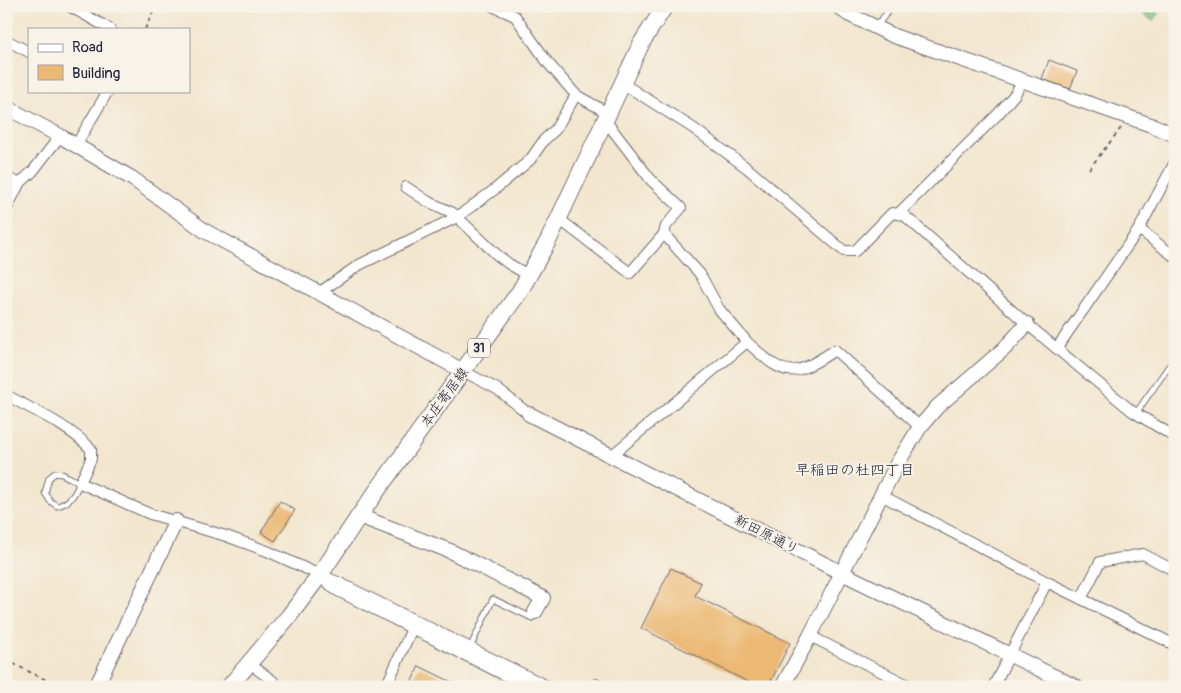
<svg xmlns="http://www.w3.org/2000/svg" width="1181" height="693" font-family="Pangolin,'Klee One',sans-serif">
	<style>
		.green { fill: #84c57d; stroke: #53745c }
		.building { fill: #ecb975 }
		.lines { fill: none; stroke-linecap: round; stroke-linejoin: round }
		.service-casing { stroke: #6b676e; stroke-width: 7 }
		.minor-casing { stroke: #6b676e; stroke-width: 12 }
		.tertiary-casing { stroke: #6b676e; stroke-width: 16 }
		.primary-casing { stroke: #6b676e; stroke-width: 18 }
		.path { stroke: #6b676e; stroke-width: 2; stroke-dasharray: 4 4; stroke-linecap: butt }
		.service { stroke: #fff; stroke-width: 5 }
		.minor { stroke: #fff; stroke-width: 10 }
		.tertiary { stroke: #fff; stroke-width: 14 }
		.primary { stroke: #fff; stroke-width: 16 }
		.labels { text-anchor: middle; stroke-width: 4; stroke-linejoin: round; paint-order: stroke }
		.shield { fill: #f7f3e8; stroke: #62616f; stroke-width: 1 }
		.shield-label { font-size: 12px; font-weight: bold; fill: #22223b }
		.street-label { font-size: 14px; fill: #22223b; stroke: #f7f3e8 }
		.neighbourhood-label { font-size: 15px; fill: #22223b; stroke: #f7f3e8 }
	</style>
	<rect width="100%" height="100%" fill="#f7f3e8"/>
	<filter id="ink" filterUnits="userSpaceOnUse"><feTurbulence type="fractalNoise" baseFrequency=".02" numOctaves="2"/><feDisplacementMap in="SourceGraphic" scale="10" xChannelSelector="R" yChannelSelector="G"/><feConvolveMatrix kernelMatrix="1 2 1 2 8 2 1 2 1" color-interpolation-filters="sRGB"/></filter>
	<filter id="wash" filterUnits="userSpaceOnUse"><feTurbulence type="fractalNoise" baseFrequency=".0096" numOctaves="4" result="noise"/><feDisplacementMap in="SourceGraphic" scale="20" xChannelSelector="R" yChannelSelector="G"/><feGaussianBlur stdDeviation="1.12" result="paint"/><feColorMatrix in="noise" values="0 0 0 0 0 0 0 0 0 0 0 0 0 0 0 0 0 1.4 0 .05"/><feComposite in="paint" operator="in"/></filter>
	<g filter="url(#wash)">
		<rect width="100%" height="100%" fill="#f2e6ce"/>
		<path class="green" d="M 1132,6 L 1163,6 L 1153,21 Z"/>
		<g id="blocks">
			<g class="building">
				<path d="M 1049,60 L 1077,71 L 1070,89 L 1042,79 Z"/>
				<path d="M 280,501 L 295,510 L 275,541 L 261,532 Z"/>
				<path d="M 671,568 L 701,583 L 695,596 L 790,643 L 768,687 L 758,687 L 641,628 Z"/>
				<path d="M 419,666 L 462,687 L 409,687 Z"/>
			</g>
		</g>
	</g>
	<g filter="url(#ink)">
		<use href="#blocks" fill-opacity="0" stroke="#6b676e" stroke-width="1"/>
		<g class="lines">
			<defs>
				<g id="service">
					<path d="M 876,27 L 892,6"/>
					<path d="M 1136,413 L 1169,366 L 1175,370"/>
					<path d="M 55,473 L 62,474 L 80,483 C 74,495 70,503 57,506 L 50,501 L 45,493 L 49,478 Z"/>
					<path d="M 470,648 L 493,599 L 532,618 L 534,614"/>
				</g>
				<g id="minor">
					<path d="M 69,6 L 110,29"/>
					<path d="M 492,6 L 515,16 L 548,63 L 576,95 L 608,113"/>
					<path d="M 6,40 L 29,52"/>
					<path d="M 622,83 L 693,128 L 747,168 L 844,251 L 855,251 L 892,213 L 904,215 L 1027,324 L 1132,411 L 1175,437"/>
					<path d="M 605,120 L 651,180 L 681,208 L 666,226 L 664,234"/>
					<path d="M 76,145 L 108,91"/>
					<path d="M 6,177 L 19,184"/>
					<path d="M 406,187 L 427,201 L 453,213 L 496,254 L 509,264 L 528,275"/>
					<path d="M 6,210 L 19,184 L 33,171 L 60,136"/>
					<path d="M 898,214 L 998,114 L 1015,94 L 1022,82"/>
					<path d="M 559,219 L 630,273 L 664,234 L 700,274 L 719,309 L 747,342"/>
					<path d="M 1139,229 L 1175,257"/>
					<path d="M 320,292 L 359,265 L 457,217 L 494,190 L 530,160 L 544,140 L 555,130 L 576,95"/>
					<path d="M 1057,348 L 1139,229 L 1175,162"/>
					<path d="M 463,371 L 497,389 L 529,414"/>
					<path d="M 6,395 C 35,411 68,425 91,449 L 91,459 L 80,483 L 150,514 L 226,536 L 267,551 L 320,575 L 340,583 L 549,687"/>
					<path d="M 611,456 L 747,342 C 760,353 778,374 797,370 C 810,367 824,357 835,350 L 920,427"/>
					<path d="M 881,495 L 1047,582 L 1175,645"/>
					<path d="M 324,580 L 336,590 L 528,687"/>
					<path d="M 1081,599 L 1100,562 L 1143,554 L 1175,571"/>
					<path d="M 810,636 L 912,687"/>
					<path d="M 258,670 L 273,681 L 271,687"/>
					<path d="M 386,687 L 414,624"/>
					<path d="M 594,687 L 596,684 L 602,687"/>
					<path d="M 993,687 L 1047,582"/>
				</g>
				<g id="tertiary">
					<path d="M 838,6 L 848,14 L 894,36 L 1154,126 L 1175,135"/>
					<path d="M 6,107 L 60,136 L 133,179 L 205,231 L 463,371"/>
					<path d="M 529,414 L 842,573 L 1076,687"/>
					<path d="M 359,516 L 450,551 L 543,598 L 535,612"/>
					<path d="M 96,687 L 176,521"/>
					<path d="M 782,687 L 810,636 L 897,464 L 920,427 L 937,407 L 1005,348 L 1027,324"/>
				</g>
				<path id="primary" d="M 229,687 L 289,616 L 320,575 L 359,516 L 520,291 L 548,241 L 642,42 L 665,6"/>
			</defs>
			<use href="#service" class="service-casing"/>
			<use href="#minor" class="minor-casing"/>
			<use href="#tertiary" class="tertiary-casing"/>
			<use href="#primary" class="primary-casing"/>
			<g class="path">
				<path d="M 145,29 L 156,6"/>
				<path d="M 1089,169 L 1121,128"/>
				<path d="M 6,660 L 60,687"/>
			</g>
			<use href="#service" class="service"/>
			<use href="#minor" class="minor"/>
			<use href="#tertiary" class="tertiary"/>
			<use href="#primary" class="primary"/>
		</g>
	</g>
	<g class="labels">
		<rect class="shield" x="468" y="338.5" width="22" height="19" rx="4"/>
		<g class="shield-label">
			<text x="479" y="352">31</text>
		</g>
		<g class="street-label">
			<text transform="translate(444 397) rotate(-54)" y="5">本庄寄居線</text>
			<text transform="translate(767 534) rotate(27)" y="5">新田原通り</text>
		</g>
		<g class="neighbourhood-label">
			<text x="855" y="475">早稲田の杜四丁目</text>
		</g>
	</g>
	<rect width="1181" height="693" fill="none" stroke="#f7f3e8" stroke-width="25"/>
	<rect x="28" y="28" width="162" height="65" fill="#f7f3e8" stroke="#a29fa3"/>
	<rect x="38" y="44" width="25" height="8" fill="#ffffff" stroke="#a29fa3"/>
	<text x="72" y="52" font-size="15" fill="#22223b">Road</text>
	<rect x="38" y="65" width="25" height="15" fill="#ecb975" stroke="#a29fa3"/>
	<text x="72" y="78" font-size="15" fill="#22223b">Building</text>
</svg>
